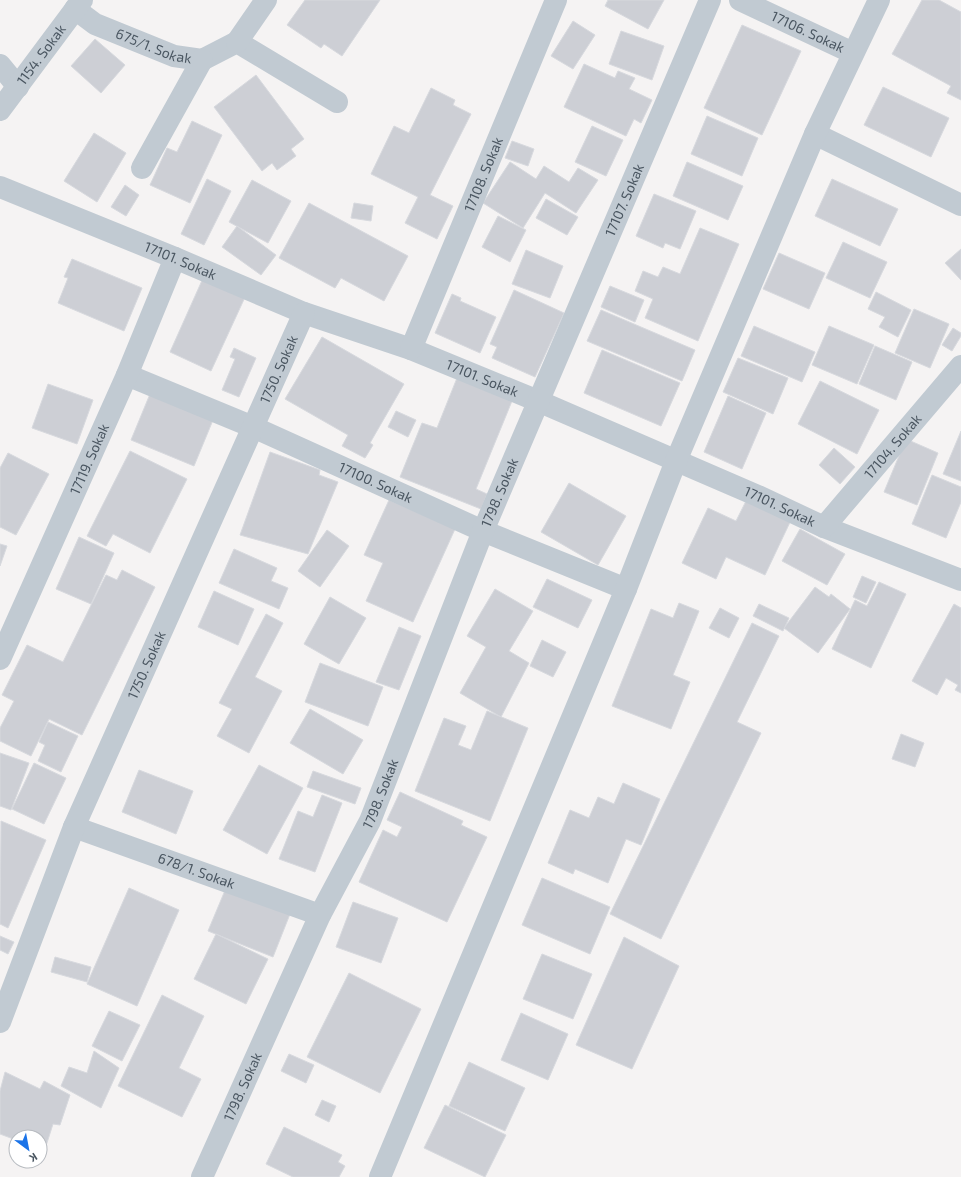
<svg xmlns="http://www.w3.org/2000/svg" width="961" height="1177" font-family="'Exo 2',sans-serif">
	<style>
		.building { fill: #cdcfd5; stroke: #d7d9de }
		.lines { fill: none; stroke-linecap: round; stroke-linejoin: round }
		.minor { stroke: #c1cad2; stroke-width: 22 }
		.tertiary { stroke: #c1cad2; stroke-width: 22 }
		.labels { text-anchor: middle; stroke-width: 3; stroke-linejoin: round; paint-order: stroke }
		.street-label { font-size: 14px; fill: #4a5661; stroke: #fff }
	</style>
	<rect width="100%" height="100%" fill="#f5f3f3"/>
	<g class="building">
		<path d="M 305,0 L 380,0 L 342,56 L 324,44 L 321,48 L 287,25 Z"/>
		<path d="M 608,0 L 664,0 L 648,29 L 605,6 Z"/>
		<path d="M 922,0 L 939,0 L 961,12 L 961,100 L 947,93 L 951,86 L 892,54 Z"/>
		<path d="M 573,21 L 595,35 L 573,69 L 551,56 Z"/>
		<path d="M 742,25 L 801,51 L 762,135 L 704,108 Z"/>
		<path d="M 621,31 L 664,46 L 652,80 L 609,64 Z"/>
		<path d="M 95,39 L 125,65 L 101,93 L 71,66 Z"/>
		<path d="M 584,64 L 615,78 L 618,71 L 635,78 L 629,89 L 652,100 L 641,123 L 634,119 L 626,136 L 564,107 Z"/>
		<path d="M 256,75 L 304,139 L 291,149 L 296,156 L 277,170 L 272,163 L 262,171 L 214,107 Z"/>
		<path d="M 883,87 L 949,118 L 931,157 L 864,125 Z"/>
		<path d="M 431,88 L 455,100 L 453,105 L 471,114 L 430,195 L 453,206 L 437,239 L 405,223 L 418,197 L 371,174 L 394,126 L 409,133 Z"/>
		<path d="M 707,116 L 758,138 L 742,176 L 691,154 Z"/>
		<path d="M 192,121 L 222,135 L 190,203 L 150,185 L 167,148 L 177,152 Z"/>
		<path d="M 592,126 L 623,140 L 606,176 L 575,162 Z"/>
		<path d="M 94,133 L 126,153 L 97,202 L 64,181 Z"/>
		<path d="M 512,141 L 534,149 L 528,166 L 505,158 Z"/>
		<path d="M 510,162 L 536,179 L 544,166 L 569,182 L 578,168 L 598,180 L 576,213 L 545,193 L 523,228 L 483,203 Z"/>
		<path d="M 687,162 L 743,186 L 728,220 L 673,196 Z"/>
		<path d="M 207,179 L 231,191 L 204,245 L 181,234 Z"/>
		<path d="M 832,179 L 898,209 L 880,246 L 815,216 Z"/>
		<path d="M 252,180 L 291,201 L 268,243 L 229,222 Z"/>
		<path d="M 125,185 L 139,195 L 126,216 L 111,207 Z"/>
		<path d="M 654,194 L 696,211 L 680,249 L 665,243 L 663,248 L 636,236 Z"/>
		<path d="M 546,199 L 578,217 L 567,235 L 536,218 Z"/>
		<path d="M 309,203 L 408,256 L 384,301 L 341,278 L 335,288 L 279,258 Z"/>
		<path d="M 354,203 L 373,206 L 371,221 L 351,218 Z"/>
		<path d="M 498,216 L 526,230 L 510,262 L 482,247 Z"/>
		<path d="M 237,226 L 276,255 L 261,275 L 222,247 Z"/>
		<path d="M 700,228 L 739,244 L 698,341 L 645,318 L 653,299 L 635,291 L 643,271 L 658,277 L 663,267 L 680,274 Z"/>
		<path d="M 843,242 L 887,262 L 870,298 L 826,278 Z"/>
		<path d="M 961,249 L 961,280 L 945,263 Z"/>
		<path d="M 526,250 L 563,266 L 550,298 L 512,284 Z"/>
		<path d="M 779,253 L 825,273 L 809,309 L 763,289 Z"/>
		<path d="M 72,259 L 142,288 L 124,331 L 58,303 L 68,278 L 64,277 Z"/>
		<path d="M 204,276 L 246,295 L 211,371 L 170,352 Z"/>
		<path d="M 610,286 L 644,300 L 635,322 L 601,307 Z"/>
		<path d="M 514,290 L 564,313 L 535,377 L 492,358 L 497,347 L 490,344 Z"/>
		<path d="M 876,292 L 911,310 L 898,337 L 879,327 L 885,317 L 868,309 Z"/>
		<path d="M 452,294 L 461,298 L 460,301 L 496,317 L 480,353 L 435,333 Z"/>
		<path d="M 914,309 L 949,324 L 930,368 L 895,353 Z"/>
		<path d="M 601,310 L 695,350 L 682,381 L 587,341 Z"/>
		<path d="M 754,326 L 815,352 L 802,382 L 741,356 Z"/>
		<path d="M 829,326 L 874,345 L 857,384 L 812,365 Z"/>
		<path d="M 953,328 L 961,333 L 961,336 L 952,351 L 942,345 Z"/>
		<path d="M 322,337 L 404,384 L 370,443 L 373,445 L 365,458 L 342,446 L 348,435 L 285,399 Z"/>
		<path d="M 875,346 L 912,362 L 896,400 L 859,384 Z"/>
		<path d="M 234,348 L 256,358 L 239,397 L 222,390 L 235,359 L 230,357 Z"/>
		<path d="M 602,350 L 680,383 L 661,426 L 584,393 Z"/>
		<path d="M 738,358 L 788,378 L 773,414 L 723,392 Z"/>
		<path d="M 457,378 L 512,401 L 476,489 L 487,494 L 481,509 L 400,477 L 422,423 L 437,428 Z"/>
		<path d="M 820,381 L 879,410 L 857,454 L 798,424 Z"/>
		<path d="M 48,384 L 93,400 L 77,444 L 32,428 Z"/>
		<path d="M 150,394 L 213,420 L 194,466 L 131,440 Z"/>
		<path d="M 728,396 L 766,413 L 742,469 L 704,452 Z"/>
		<path d="M 396,411 L 416,420 L 408,437 L 388,427 Z"/>
		<path d="M 961,431 L 961,481 L 943,474 Z"/>
		<path d="M 906,439 L 938,453 L 917,505 L 884,492 Z"/>
		<path d="M 834,448 L 855,467 L 840,484 L 819,465 Z"/>
		<path d="M 130,451 L 187,479 L 150,553 L 113,534 L 106,546 L 87,536 Z"/>
		<path d="M 270,452 L 320,470 L 319,475 L 338,482 L 308,554 L 240,535 Z"/>
		<path d="M 8,453 L 49,474 L 16,535 L 0,527 L 0,468 Z"/>
		<path d="M 932,475 L 961,487 L 961,502 L 946,538 L 912,524 Z"/>
		<path d="M 569,483 L 626,516 L 598,565 L 541,532 Z"/>
		<path d="M 748,497 L 792,518 L 765,575 L 726,557 L 716,579 L 682,563 L 708,508 L 736,521 Z"/>
		<path d="M 389,500 L 455,529 L 413,622 L 366,601 L 383,563 L 364,555 Z"/>
		<path d="M 800,529 L 845,554 L 827,585 L 782,561 Z"/>
		<path d="M 327,530 L 349,546 L 320,587 L 298,571 Z"/>
		<path d="M 79,537 L 114,553 L 91,604 L 56,589 Z"/>
		<path d="M 0,544 L 7,546 L 0,566 Z"/>
		<path d="M 234,549 L 277,568 L 271,581 L 288,588 L 279,609 L 219,583 Z"/>
		<path d="M 122,570 L 155,587 L 82,735 L 49,719 L 31,756 L 0,741 L 0,728 L 14,701 L 2,695 L 27,645 L 63,662 L 106,575 L 117,580 Z"/>
		<path d="M 862,576 L 876,582 L 866,603 L 853,597 Z"/>
		<path d="M 547,579 L 592,600 L 578,628 L 533,607 Z"/>
		<path d="M 879,582 L 906,594 L 871,668 L 832,649 L 855,600 L 867,606 Z"/>
		<path d="M 815,587 L 829,597 L 831,594 L 850,609 L 818,653 L 784,628 Z"/>
		<path d="M 495,589 L 533,611 L 509,651 L 529,663 L 501,717 L 460,693 L 486,647 L 467,636 Z"/>
		<path d="M 214,591 L 254,609 L 238,645 L 198,627 Z"/>
		<path d="M 330,597 L 366,618 L 339,664 L 304,644 Z"/>
		<path d="M 679,603 L 699,611 L 673,675 L 690,682 L 671,729 L 612,706 L 651,609 L 673,618 Z"/>
		<path d="M 759,604 L 789,618 L 783,631 L 753,616 Z"/>
		<path d="M 954,604 L 961,608 L 961,693 L 955,690 L 958,685 L 946,678 L 937,695 L 912,681 Z"/>
		<path d="M 720,608 L 739,618 L 729,638 L 709,628 Z"/>
		<path d="M 266,614 L 283,623 L 255,677 L 282,691 L 249,753 L 217,736 L 232,709 L 219,703 Z"/>
		<path d="M 752,623 L 779,636 L 737,722 L 761,733 L 661,939 L 610,914 Z"/>
		<path d="M 399,627 L 421,636 L 399,690 L 376,682 Z"/>
		<path d="M 542,640 L 566,652 L 553,677 L 530,666 Z"/>
		<path d="M 320,663 L 383,687 L 368,726 L 305,702 Z"/>
		<path d="M 310,709 L 363,740 L 343,774 L 290,743 Z"/>
		<path d="M 487,711 L 528,728 L 490,821 L 415,791 L 444,718 L 466,726 L 458,745 L 471,750 Z"/>
		<path d="M 48,722 L 78,736 L 61,772 L 38,761 L 45,745 L 39,742 Z"/>
		<path d="M 901,734 L 924,743 L 915,767 L 892,759 Z"/>
		<path d="M 0,753 L 29,763 L 11,810 L 0,806 Z"/>
		<path d="M 34,763 L 66,778 L 44,824 L 12,809 Z"/>
		<path d="M 259,765 L 303,788 L 267,854 L 223,830 Z"/>
		<path d="M 139,770 L 193,791 L 176,834 L 122,812 Z"/>
		<path d="M 313,771 L 361,788 L 355,804 L 307,787 Z"/>
		<path d="M 623,783 L 660,799 L 641,845 L 626,839 L 608,883 L 575,869 L 573,874 L 548,863 L 570,810 L 589,818 L 598,797 L 614,804 Z"/>
		<path d="M 400,792 L 463,821 L 461,825 L 487,837 L 447,922 L 359,882 L 383,830 L 397,837 L 402,827 L 387,820 Z"/>
		<path d="M 322,795 L 342,803 L 315,872 L 279,859 L 298,811 L 313,817 Z"/>
		<path d="M 1,821 L 46,840 L 8,928 L 0,924 Z"/>
		<path d="M 542,878 L 610,907 L 590,954 L 522,925 Z"/>
		<path d="M 129,888 L 179,910 L 137,1006 L 87,984 Z"/>
		<path d="M 226,888 L 290,914 L 273,957 L 208,931 Z"/>
		<path d="M 353,902 L 398,918 L 381,963 L 336,947 Z"/>
		<path d="M 216,934 L 268,959 L 246,1004 L 194,979 Z"/>
		<path d="M 0,936 L 14,942 L 8,954 L 0,950 Z"/>
		<path d="M 624,937 L 679,966 L 632,1069 L 576,1045 Z"/>
		<path d="M 542,954 L 592,974 L 573,1019 L 523,999 Z"/>
		<path d="M 55,957 L 91,967 L 87,982 L 51,972 Z"/>
		<path d="M 349,973 L 421,1009 L 380,1093 L 307,1057 Z"/>
		<path d="M 162,995 L 204,1016 L 179,1068 L 201,1079 L 182,1117 L 118,1086 Z"/>
		<path d="M 109,1011 L 140,1025 L 122,1061 L 92,1046 Z"/>
		<path d="M 521,1013 L 568,1034 L 548,1080 L 501,1060 Z"/>
		<path d="M 94,1051 L 119,1068 L 101,1108 L 61,1086 L 69,1067 L 87,1073 Z"/>
		<path d="M 289,1054 L 314,1065 L 306,1083 L 281,1071 Z"/>
		<path d="M 469,1062 L 525,1088 L 505,1131 L 449,1106 Z"/>
		<path d="M 5,1072 L 40,1089 L 44,1081 L 70,1095 L 60,1125 L 53,1124 L 45,1149 L 40,1148 L 40,1137 L 16,1137 L 16,1140 L 0,1134 L 0,1091 Z"/>
		<path d="M 322,1100 L 336,1106 L 329,1122 L 315,1115 Z"/>
		<path d="M 445,1105 L 506,1135 L 485,1177 L 424,1148 Z"/>
		<path d="M 284,1127 L 342,1155 L 338,1162 L 345,1166 L 339,1177 L 293,1177 L 266,1164 Z"/>
	</g>
	<g class="lines">
		<g class="minor">
			<path id="s1" d="M 740,0 L 853,53"/>
			<path id="s2" d="M 75,9 L 95,24 L 174,56 L 202,60 L 237,42 L 337,102"/>
			<path d="M 237,42 L 266,0"/>
			<path d="M 0,65 L 18,87"/>
			<path id="s3" d="M 0,110 L 82,0"/>
			<path d="M 815,134 L 961,205"/>
			<path d="M 142,168 L 202,60"/>
			<path id="s4" d="M 0,187 L 175,258 L 304,313 L 411,349 L 538,401 L 758,496 L 824,527 L 961,580"/>
			<path id="s5" d="M 411,349 L 556,0"/>
			<path id="s6" d="M 127,375 L 253,427 L 483,531 L 626,589"/>
			<path id="s7" d="M 824,527 L 961,366"/>
			<path id="s8" d="M 0,659 L 127,375 L 175,258"/>
			<path id="s9" d="M 74,827 L 320,915"/>
			<path id="s10" d="M 0,1022 L 74,827 L 304,313"/>
			<path id="s11" d="M 202,1177 L 320,915 L 370,821 L 483,531 L 710,0"/>
		</g>
		<path class="tertiary" d="M 380,1177 L 626,589 L 676,461 L 815,134 L 879,0"/>
	</g>
	<g class="labels">
		<g class="street-label">
			<text dy="5" stroke="none"><textPath href="#s1" startOffset="75">17106. Sokak</textPath></text>
			<text dy="5" stroke="none"><textPath href="#s2" startOffset="88">675/1. Sokak</textPath></text>
			<text dy="5" stroke="none"><textPath href="#s3" startOffset="69">1154. Sokak</textPath></text>
			<text dy="5" stroke="none"><textPath href="#s5" startOffset="189">17108. Sokak</textPath></text>
			<text dy="5" stroke="none"><textPath href="#s11" startOffset="1065">17107. Sokak</textPath></text>
			<text dy="5" stroke="none"><textPath href="#s4" startOffset="195">17101. Sokak</textPath></text>
			<text dy="5" stroke="none"><textPath href="#s10" startOffset="710">1750. Sokak</textPath></text>
			<text dy="5" stroke="none"><textPath href="#s4" startOffset="519">17101. Sokak</textPath></text>
			<text dy="5" stroke="none"><textPath href="#s7" startOffset="106">17104. Sokak</textPath></text>
			<text dy="5" stroke="none"><textPath href="#s8" startOffset="219">17119. Sokak</textPath></text>
			<text dy="5" stroke="none"><textPath href="#s6" startOffset="271">17100. Sokak</textPath></text>
			<text dy="5" stroke="none"><textPath href="#s11" startOffset="747">1798. Sokak</textPath></text>
			<text dy="5" stroke="none"><textPath href="#s4" startOffset="843">17101. Sokak</textPath></text>
			<text dy="5" stroke="none"><textPath href="#s10" startOffset="386">1750. Sokak</textPath></text>
			<text dy="5" stroke="none"><textPath href="#s11" startOffset="423">1798. Sokak</textPath></text>
			<text dy="5" stroke="none"><textPath href="#s9" startOffset="130">678/1. Sokak</textPath></text>
			<text dy="5" stroke="none"><textPath href="#s11" startOffset="99">1798. Sokak</textPath></text>
		</g>
	</g>
	<g transform="translate(28 1149) rotate(148)"><circle r="19" fill="#ffffff" stroke="#b7bbc0"/>
	<path d="M0-3L7 15L0 10L-7 15Z" fill="#1a73e8"/>
	<text y="-6" font-size="11" font-weight="bold" text-anchor="middle" fill="#4a5661">K</text>
	</g>
</svg>
